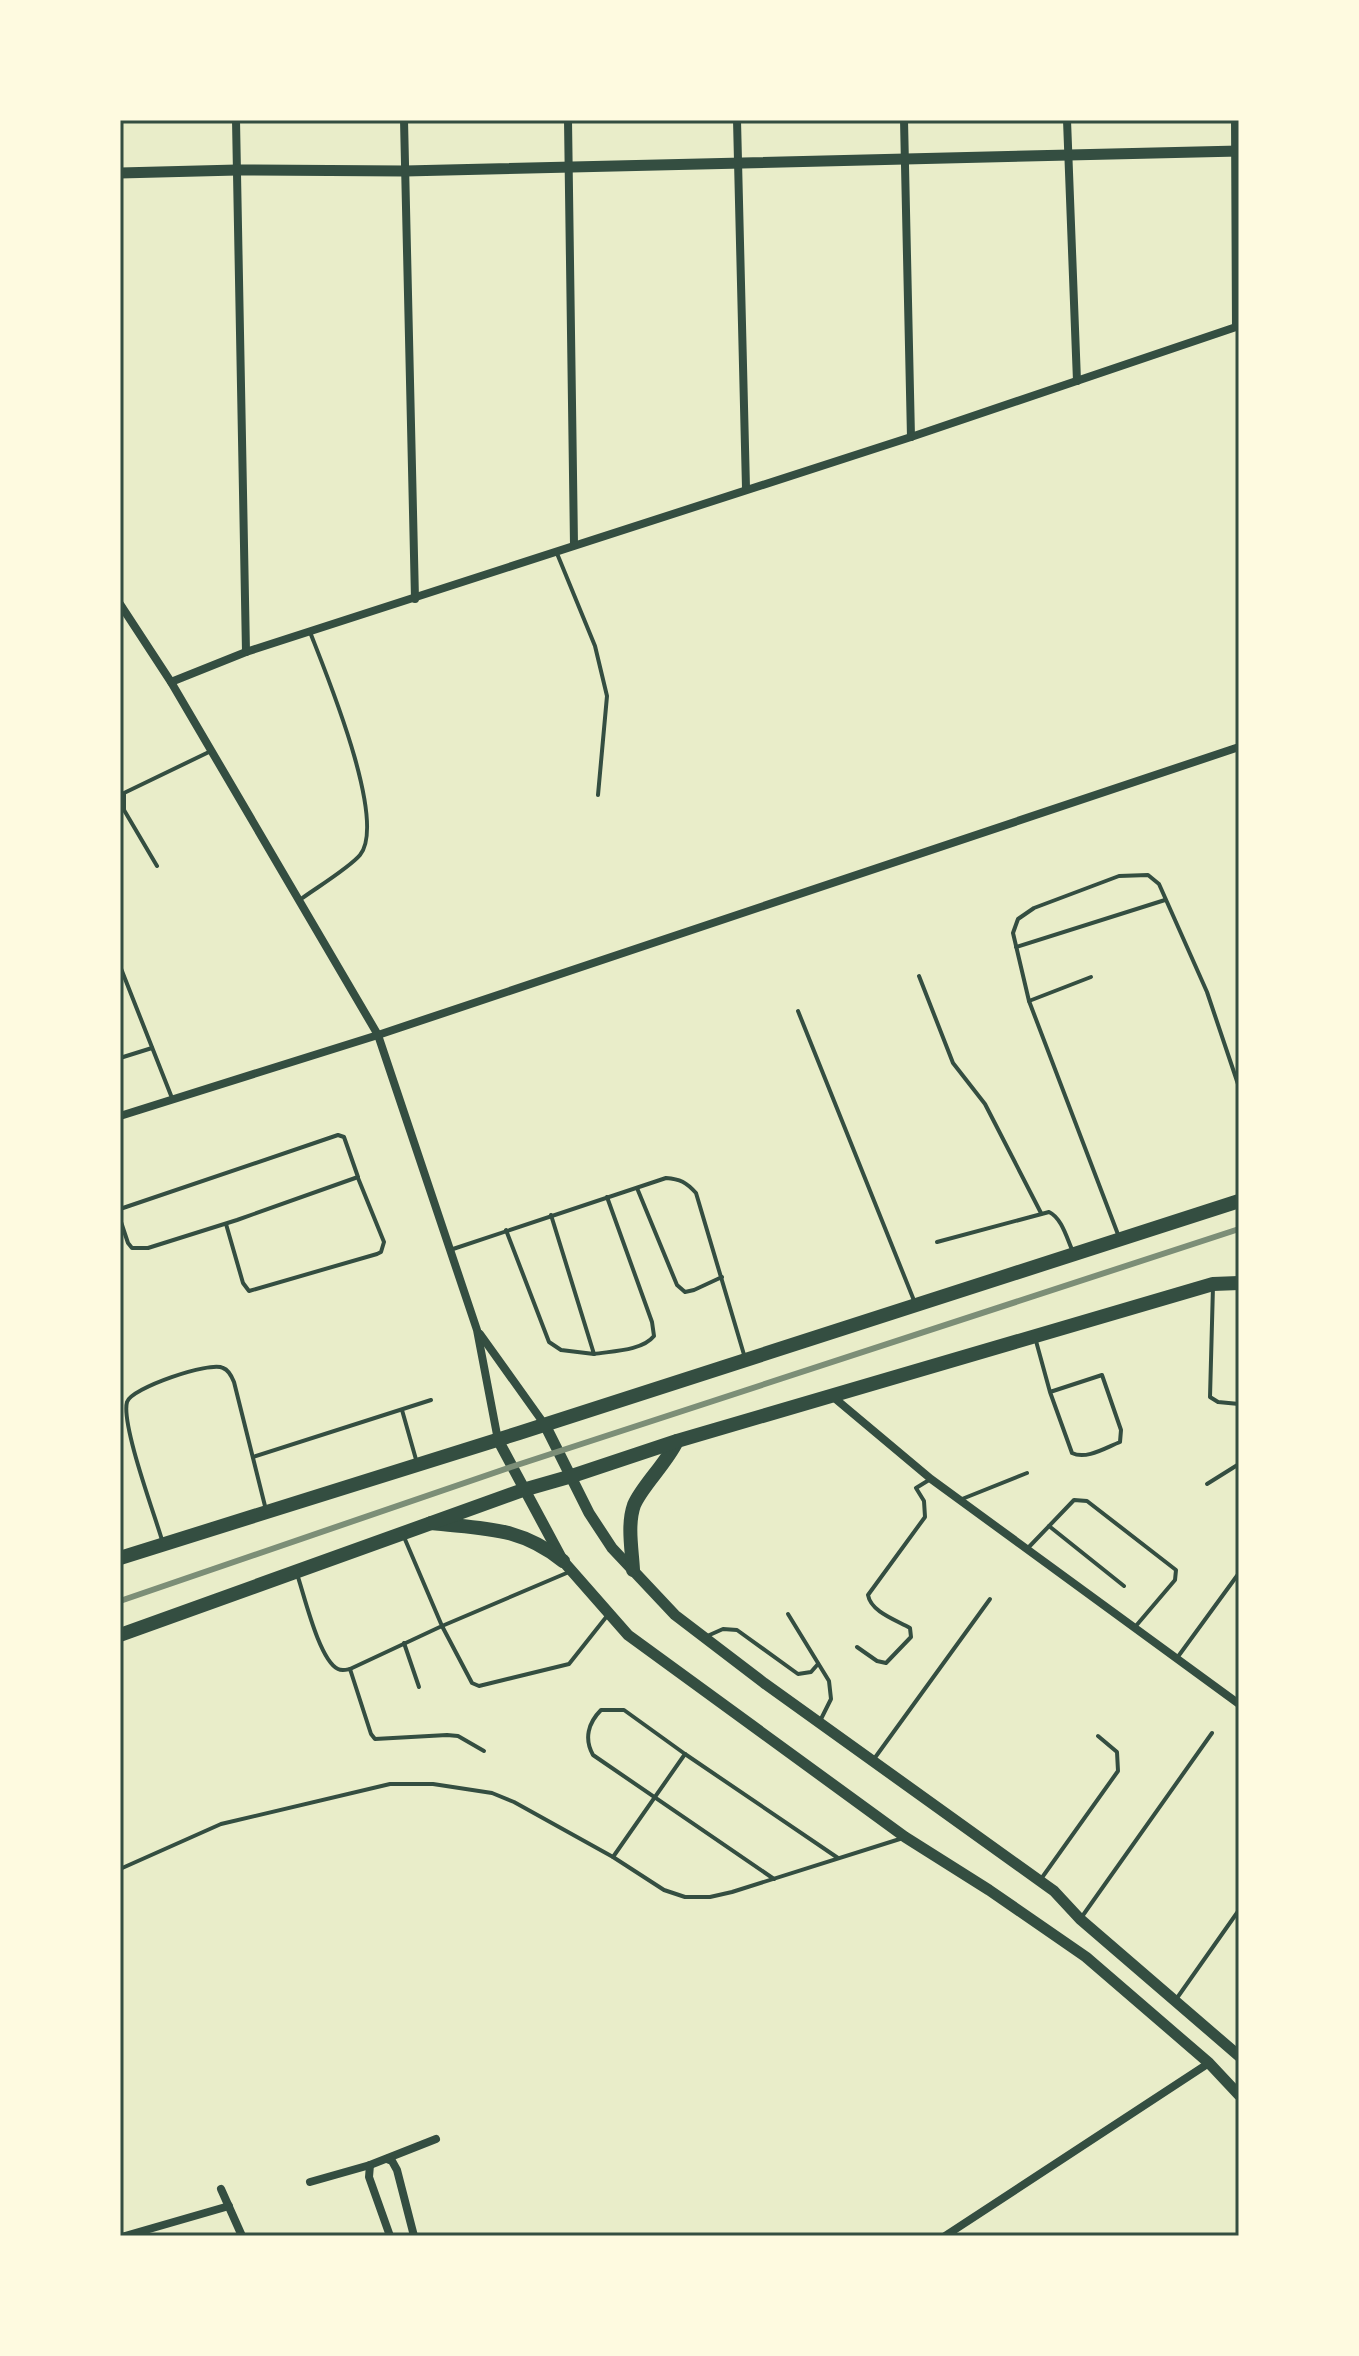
<svg xmlns="http://www.w3.org/2000/svg" width="1359" height="2356" font-family="'PT Sans Narrow',sans-serif">
	<style>
		.lines { fill: none; stroke-linecap: round; stroke-linejoin: round }
		.service { stroke: #344e41; stroke-width: 4 }
		.minor { stroke: #344e41; stroke-width: 8 }
		.tertiary { stroke: #344e41; stroke-width: 11 }
		.primary { stroke: #344e41; stroke-width: 14 }
		.rail { stroke: #7c8e77; stroke-width: 6 }
		.neatline { fill: none; stroke: #344e41; stroke-width: 3 }
	</style>
	<rect width="100%" height="100%" fill="#e9edc9"/>
	<g class="lines">
		<g class="service">
			<path d="M 556,551 L 595,646 L 607,696 L 598,795"/>
			<path d="M 157,866 L 124,810 L 124,793 L 211,751"/>
			<path d="M 301,899 C 316,888 349,868 360,855 C 388,821 325,671 310,632"/>
			<path d="M 1016,947 L 1165,900"/>
			<path d="M 120,966 L 172,1098"/>
			<path d="M 919,976 L 953,1063 L 985,1104 L 1041,1213"/>
			<path d="M 1029,1001 L 1091,977"/>
			<path d="M 798,1011 L 915,1303"/>
			<path d="M 120,1058 L 152,1048"/>
			<path d="M 637,1188 L 677,1285 L 685,1292 L 694,1290 L 722,1277"/>
			<path d="M 120,1209 L 338,1135 L 344,1137 L 358,1177 L 237,1220 L 148,1248 L 132,1248 L 128,1243 L 120,1219"/>
			<path d="M 226,1224 L 243,1283 L 249,1291 L 377,1254 L 381,1252 L 384,1242 L 358,1178"/>
			<path d="M 506,1230 L 549,1342 L 561,1350 L 594,1354 L 551,1215"/>
			<path d="M 1119,1237 L 1029,1001 L 1013,933 L 1018,919 L 1034,908 L 1119,876 L 1148,875 L 1159,884 L 1207,992 L 1239,1087"/>
			<path d="M 937,1242 L 1049,1212 C 1062,1218 1067,1239 1073,1252"/>
			<path d="M 450,1250 L 666,1178 C 680,1179 686,1182 696,1193 L 745,1358"/>
			<path d="M 1213,1286 L 1210,1397 L 1218,1402 L 1239,1404"/>
			<path d="M 1036,1341 L 1050,1392 L 1072,1453 C 1086,1460 1105,1448 1120,1442 L 1121,1430 L 1102,1375 L 1050,1392"/>
			<path d="M 594,1354 C 612,1351 642,1351 654,1336 L 652,1322 L 607,1197"/>
			<path d="M 402,1410 L 417,1463"/>
			<path d="M 253,1457 L 431,1400"/>
			<path d="M 1207,1484 L 1239,1464"/>
			<path d="M 962,1499 L 1027,1473"/>
			<path d="M 1049,1526 L 1124,1586"/>
			<path d="M 162,1540 C 154,1513 121,1424 127,1402 C 131,1388 210,1361 223,1368 C 229,1370 232,1377 234,1382 L 266,1510"/>
			<path d="M 1027,1549 L 1074,1500 L 1087,1501 L 1176,1570 L 1175,1580 L 1135,1627"/>
			<path d="M 569,1572 L 442,1626 L 472,1683 L 479,1686 L 569,1664 L 607,1616"/>
			<path d="M 297,1574 C 304,1594 319,1660 338,1669 C 342,1671 345,1670 350,1669 L 442,1626 L 404,1537"/>
			<path d="M 788,1614 L 829,1681 L 831,1699 L 820,1721"/>
			<path d="M 705,1637 L 723,1629 L 737,1630 L 798,1674 L 811,1672 L 818,1664"/>
			<path d="M 404,1643 L 419,1687"/>
			<path d="M 857,1647 L 877,1661 L 886,1663 L 911,1637 L 910,1628 C 896,1620 871,1612 868,1595 L 925,1517 L 924,1501 L 916,1488 L 929,1480"/>
			<path d="M 1177,1658 L 1239,1573"/>
			<path d="M 350,1669 L 371,1734 L 375,1739 L 447,1735 L 458,1736 L 484,1751"/>
			<path d="M 874,1759 L 990,1599"/>
			<path d="M 613,1857 L 685,1754"/>
			<path d="M 120,1869 L 221,1824 L 390,1784 L 433,1784 L 492,1793 L 514,1802 L 613,1857 L 664,1890 L 685,1897 L 710,1897 L 732,1892 L 903,1838"/>
			<path d="M 774,1879 L 593,1755 C 584,1739 588,1723 601,1710 L 624,1710 L 685,1754 L 838,1858"/>
			<path d="M 1041,1879 L 1118,1771 L 1117,1752 L 1098,1736"/>
			<path d="M 1081,1918 L 1212,1733"/>
			<path d="M 1177,1998 L 1239,1910"/>
		</g>
		<g class="minor">
			<path d="M 236,120 L 246,652"/>
			<path d="M 404,120 L 415,599"/>
			<path d="M 568,120 L 574,545"/>
			<path d="M 737,120 L 746,488"/>
			<path d="M 904,120 L 911,437"/>
			<path d="M 1067,120 L 1077,381"/>
			<path d="M 1235,120 L 1236,327"/>
			<path d="M 120,604 L 171,682 L 378,1035 L 477,1330 L 498,1440"/>
			<path d="M 171,682 L 246,652 L 911,437 L 1239,326"/>
			<path d="M 120,1116 L 378,1035 L 1239,747"/>
			<path d="M 480,1334 L 545,1425"/>
			<path d="M 832,1396 L 931,1479 L 1239,1704"/>
			<path d="M 387,2159 L 392,2161 L 397,2170 L 414,2236"/>
			<path d="M 370,2165 L 369,2177 L 390,2236"/>
			<path d="M 310,2182 L 370,2165 L 436,2139"/>
			<path d="M 221,2189 L 242,2236"/>
			<path d="M 125,2236 L 229,2206"/>
			<path d="M 945,2236 L 1209,2063"/>
		</g>
		<g class="tertiary">
			<path d="M 120,173 L 237,170 L 405,171 L 1239,151"/>
			<path d="M 545,1425 L 589,1513 L 612,1548 L 675,1615 L 764,1683 L 1054,1891 L 1080,1919 L 1239,2056"/>
			<path d="M 498,1440 L 563,1561 L 628,1635 L 905,1837 L 989,1890 L 1086,1957 L 1209,2063 L 1239,2095"/>
		</g>
		<g class="primary">
			<path d="M 431,1523 C 484,1529 519,1526 563,1561"/>
			<path d="M 120,1558 L 519,1433 L 1239,1201"/>
			<path d="M 633,1570 C 632,1550 627,1525 634,1505 C 642,1486 666,1464 677,1441"/>
			<path d="M 120,1635 L 523,1490 L 572,1476 L 677,1441 L 1213,1284 L 1239,1283"/>
		</g>
		<path class="rail" d="M 120,1601 L 511,1467 L 1239,1229"/>
	</g>
	<rect width="1359" height="2356" fill="none" stroke="#fefae0" stroke-width="244"/>
	<rect x="122" y="122" width="1115" height="2112" class="neatline"/>
</svg>
